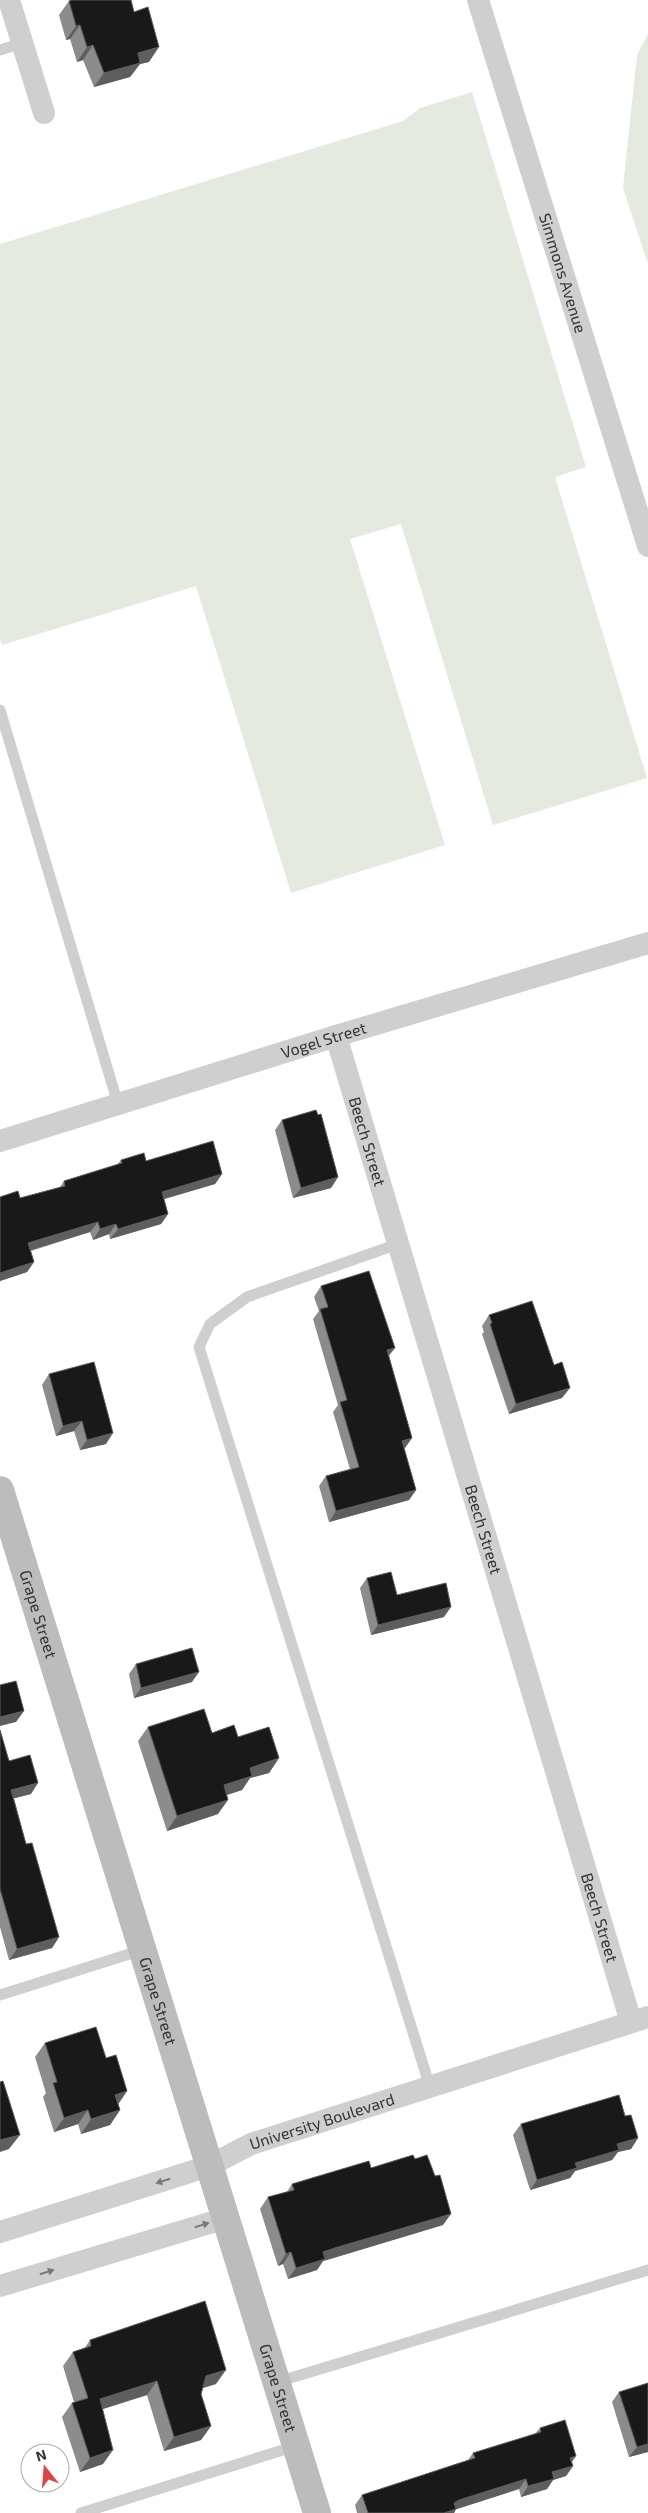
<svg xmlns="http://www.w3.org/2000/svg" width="648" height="2513" font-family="'Exo 2',sans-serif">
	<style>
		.green { fill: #e4eadf }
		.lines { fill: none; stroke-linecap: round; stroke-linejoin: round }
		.lane { stroke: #cfcfcf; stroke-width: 11 }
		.street { stroke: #cfcfcf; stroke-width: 22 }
		.secondary { stroke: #bcbcbc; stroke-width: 28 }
		.wall { fill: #8c8c8c }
		.shaded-wall { fill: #5e5e5e }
		.building { fill: #191919; stroke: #5e5e5e }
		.oneway { fill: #797979 }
		.labels { text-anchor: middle; stroke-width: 5; stroke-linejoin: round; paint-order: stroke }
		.street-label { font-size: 16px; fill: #323232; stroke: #fff }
	</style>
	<rect width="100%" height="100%" fill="#fff"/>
	<g class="green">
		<path d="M 648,34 L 648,264 L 623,188 L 637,55 Z"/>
		<path d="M 472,92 L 586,467 L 555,477 L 647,778 L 493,825 L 401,524 L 350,539 L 445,845 L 291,893 L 196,586 L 2,645 L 0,639 L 0,244 L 403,121 L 420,108 Z"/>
	</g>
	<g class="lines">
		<g class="lane">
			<path d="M 0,50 L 22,43"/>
			<path d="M 0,710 L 118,1104"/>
			<path d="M 398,1244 L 247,1297 L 210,1324 L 199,1347 L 430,2087"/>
			<path d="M 0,1995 L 142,1950"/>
			<path d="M 277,2382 L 648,2270"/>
			<path d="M 81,2513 L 296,2446"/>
		</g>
		<g class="street">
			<path d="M 9,0 L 44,113"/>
			<path id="s1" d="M 478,0 L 648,546"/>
			<path id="s2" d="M 336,1036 L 631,2022"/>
			<path id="s3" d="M 0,1141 L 336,1036 L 648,943"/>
			<path id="s4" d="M 0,2232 L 209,2166 L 251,2144 L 648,2017"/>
			<path d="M 0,2286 L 226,2218"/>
		</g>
		<path class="secondary" id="s5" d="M 0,1490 L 317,2513"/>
	</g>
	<g class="wall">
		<path d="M 69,1 L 149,62 L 140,64 L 130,77 L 94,87 L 83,60 L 77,62 L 70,39 L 66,40 L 59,15 Z"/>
		<path d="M 282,1120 L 338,1177 L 331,1188 L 293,1198 L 275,1130 Z"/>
		<path d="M 121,1160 L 146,1161 L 222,1174 L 215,1184 L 164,1199 L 168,1214 L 161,1224 L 110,1239 L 109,1234 L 93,1240 L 90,1232 L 31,1251 L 34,1262 L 27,1272 L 0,1281 L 0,1197 L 20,1198 L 60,1187 L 64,1181 L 117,1165 Z"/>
		<path d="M 321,1286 L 389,1356 L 412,1438 L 404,1448 L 416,1490 L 409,1500 L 329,1522 L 319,1486 L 326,1476 L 350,1469 L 333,1412 L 338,1405 L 313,1319 L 319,1311 L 314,1297 Z"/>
		<path d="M 489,1315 L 562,1398 L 509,1414 L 482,1334 L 484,1332 L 482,1326 Z"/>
		<path d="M 49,1374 L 106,1444 L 80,1450 L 74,1431 L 56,1436 L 42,1385 Z"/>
		<path d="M 367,1578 L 397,1595 L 444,1617 L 371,1635 L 360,1588 Z"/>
		<path d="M 136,1664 L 192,1682 L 134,1698 L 129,1674 Z"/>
		<path d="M 148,1727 L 212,1733 L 238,1737 L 279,1758 L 269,1773 L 250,1778 L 242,1790 L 227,1795 L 218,1814 L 167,1831 L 138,1741 Z"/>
		<path d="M 0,1730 L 9,1761 L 31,1794 L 14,1798 L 26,1844 L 59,1937 L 52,1948 L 9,1960 L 0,1927 Z"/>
		<path d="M 45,2043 L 106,2058 L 127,2091 L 118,2105 L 120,2110 L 110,2125 L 81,2134 L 78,2124 L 54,2132 L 43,2097 L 46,2093 L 35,2057 Z"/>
		<path d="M 625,2116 L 638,2138 L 631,2149 L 618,2152 L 612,2160 L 575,2171 L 570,2178 L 530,2190 L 513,2135 L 521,2124 Z"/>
		<path d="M 415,2159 L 443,2225 L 330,2259 L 323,2261 L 317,2270 L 288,2279 L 283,2264 L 278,2266 L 260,2209 L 268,2197 L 287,2192 L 292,2184 Z"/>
		<path d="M 90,2340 L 216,2384 L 203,2388 L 201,2394 L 211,2426 L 201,2440 L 164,2451 L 147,2395 L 103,2409 L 103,2464 L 80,2472 L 62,2417 L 72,2403 L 74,2402 L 63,2366 L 73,2352 L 84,2349 Z"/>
		<path d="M 619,2392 L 648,2452 L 629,2457 L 612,2402 Z"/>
		<path d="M 540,2428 L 572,2463 L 573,2466 L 566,2476 L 553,2480 L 547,2489 L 521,2497 L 519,2489 L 456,2509 L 454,2513 L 357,2513 L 355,2505 L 362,2495 L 468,2460 L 473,2453 L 535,2434 Z"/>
	</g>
	<g class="shaded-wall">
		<path d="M 80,25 L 70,39 L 66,40 L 76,26 Z"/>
		<path d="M 93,45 L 83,60 L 77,62 L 87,47 Z"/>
		<path d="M 159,47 L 149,62 L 140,64 L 130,77 L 94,87 L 104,73 L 138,53 Z"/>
		<path d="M 222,1174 L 215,1184 L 154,1202 L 162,1192 Z"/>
		<path d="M 338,1177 L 331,1188 L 293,1198 L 301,1188 Z"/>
		<path d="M 168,1214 L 161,1224 L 110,1239 L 118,1229 Z"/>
		<path d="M 98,1222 L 90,1232 L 21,1253 L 28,1243 Z"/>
		<path d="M 116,1224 L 109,1234 L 93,1240 L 100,1229 Z"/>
		<path d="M 34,1262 L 27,1272 L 0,1281 L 0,1273 Z"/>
		<path d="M 395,1348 L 387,1358 L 387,1350 Z"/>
		<path d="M 570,1388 L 562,1398 L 509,1414 L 516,1404 Z"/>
		<path d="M 82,1421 L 74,1431 L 56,1436 L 63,1426 Z"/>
		<path d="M 113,1433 L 106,1444 L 80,1450 L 87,1440 Z"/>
		<path d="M 412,1438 L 405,1448 L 395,1451 L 402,1441 Z"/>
		<path d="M 416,1490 L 409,1500 L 329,1522 L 336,1511 Z"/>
		<path d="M 451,1607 L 444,1617 L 371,1635 L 378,1625 Z"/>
		<path d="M 199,1672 L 192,1682 L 134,1698 L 141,1688 Z"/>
		<path d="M 24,1711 L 16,1722 L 0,1726 L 0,1717 Z"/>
		<path d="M 279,1758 L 269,1773 L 250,1778 L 242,1790 L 214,1799 L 224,1785 L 250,1768 Z"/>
		<path d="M 38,1783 L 31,1794 L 4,1801 L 11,1790 Z"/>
		<path d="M 228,1800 L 218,1814 L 167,1831 L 177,1816 Z"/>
		<path d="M 59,1937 L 52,1948 L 9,1960 L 17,1949 Z"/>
		<path d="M 127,2091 L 117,2105 L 115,2095 Z"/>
		<path d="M 88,2110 L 78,2124 L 54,2132 L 64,2118 Z"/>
		<path d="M 120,2110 L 110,2125 L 81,2134 L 91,2119 Z"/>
		<path d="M 20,2135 L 9,2149 L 0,2152 L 0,2140 Z"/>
		<path d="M 638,2138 L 631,2149 L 618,2152 L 612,2160 L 575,2171 L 570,2178 L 530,2190 L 537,2180 L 617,2144 Z"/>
		<path d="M 451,2214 L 443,2225 L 330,2259 L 323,2261 L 317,2270 L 288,2279 L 296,2268 L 323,2252 L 338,2247 Z"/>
		<path d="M 291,2252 L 283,2264 L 278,2266 L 286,2254 Z"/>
		<path d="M 226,2370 L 216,2384 L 196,2390 L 206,2376 Z"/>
		<path d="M 157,2381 L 147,2395 L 90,2413 L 100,2399 Z"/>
		<path d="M 211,2426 L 201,2440 L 164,2451 L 174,2437 Z"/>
		<path d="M 648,2444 L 648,2452 L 629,2457 L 637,2447 Z"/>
		<path d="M 113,2450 L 103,2464 L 80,2472 L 90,2458 Z"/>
		<path d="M 576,2456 L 569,2466 L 570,2458 Z"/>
		<path d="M 573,2466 L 566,2476 L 553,2480 L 547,2489 L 521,2497 L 528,2486 L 552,2472 Z"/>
		<path d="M 526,2479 L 519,2489 L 451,2511 L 456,2509 L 454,2513 L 444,2513 L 454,2503 L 459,2500 Z"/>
	</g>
	<g class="building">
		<path d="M 71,0 L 131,0 L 134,12 L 148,7 L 159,47 L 138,53 L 140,63 L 104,73 L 93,45 L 87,47 L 80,25 L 76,26 L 69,1 Z"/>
		<path d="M 316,1110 L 318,1115 L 321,1114 L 338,1177 L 301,1188 L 282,1120 Z"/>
		<path d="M 213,1141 L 222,1174 L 162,1192 L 168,1214 L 118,1229 L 116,1224 L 100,1229 L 98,1222 L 28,1243 L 34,1262 L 0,1273 L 0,1197 L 18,1191 L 20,1198 L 65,1186 L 64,1181 L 122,1163 L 121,1160 L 144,1153 L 146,1161 Z"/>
		<path d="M 369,1271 L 395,1348 L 387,1350 L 412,1438 L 402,1441 L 416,1490 L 336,1511 L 326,1476 L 359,1467 L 340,1402 L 347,1400 L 320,1309 L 328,1307 L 321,1286 Z"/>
		<path d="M 532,1301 L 554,1365 L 562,1362 L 570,1388 L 516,1404 L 490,1324 L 492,1323 L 489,1315 Z"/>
		<path d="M 94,1362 L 113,1433 L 87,1440 L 82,1421 L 63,1426 L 49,1374 Z"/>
		<path d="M 391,1572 L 397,1595 L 446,1583 L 451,1607 L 378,1625 L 367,1578 Z"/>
		<path d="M 192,1648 L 199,1672 L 141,1688 L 136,1664 Z"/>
		<path d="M 16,1681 L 24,1711 L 0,1717 L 0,1685 Z"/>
		<path d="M 204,1709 L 212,1733 L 234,1725 L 238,1737 L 269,1727 L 279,1758 L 250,1768 L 252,1776 L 224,1785 L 228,1800 L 177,1816 L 148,1727 Z"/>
		<path d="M 0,1730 L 9,1761 L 30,1755 L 38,1783 L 11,1790 L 26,1844 L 32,1843 L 59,1937 L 17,1949 L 0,1889 Z"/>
		<path d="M 96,2027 L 106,2058 L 116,2055 L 127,2091 L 115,2095 L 120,2110 L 91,2119 L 88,2110 L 64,2118 L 53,2083 L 57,2082 L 45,2043 Z"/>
		<path d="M 3,2081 L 20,2135 L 0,2140 L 0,2082 Z"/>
		<path d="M 619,2095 L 625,2116 L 631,2115 L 638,2138 L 617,2144 L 619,2150 L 575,2163 L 577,2168 L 537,2180 L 521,2124 Z"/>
		<path d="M 413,2155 L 415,2159 L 427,2155 L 435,2176 L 440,2175 L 451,2214 L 338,2247 L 323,2252 L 325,2259 L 296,2268 L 291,2252 L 286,2254 L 268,2197 L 294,2190 L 292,2184 L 369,2161 L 371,2168 Z"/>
		<path d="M 205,2301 L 226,2370 L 206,2376 L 201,2394 L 211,2426 L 174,2437 L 157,2381 L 100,2399 L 113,2450 L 90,2458 L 72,2403 L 88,2398 L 73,2352 L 91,2346 L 90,2340 Z"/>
		<path d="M 648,2383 L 648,2444 L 637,2447 L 619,2392 Z"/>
		<path d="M 565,2420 L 576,2456 L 570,2458 L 573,2466 L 552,2472 L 554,2479 L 528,2486 L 526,2479 L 459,2500 L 454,2503 L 456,2509 L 444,2513 L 368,2513 L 362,2495 L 475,2458 L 473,2453 L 541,2432 L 540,2428 Z"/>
	</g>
	<defs><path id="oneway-solid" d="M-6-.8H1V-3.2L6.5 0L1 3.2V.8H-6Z" transform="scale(1.25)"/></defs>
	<g class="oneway">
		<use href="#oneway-solid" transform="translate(163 2181) rotate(163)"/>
		<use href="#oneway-solid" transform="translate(202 2225) rotate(-17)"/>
		<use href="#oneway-solid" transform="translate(47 2272) rotate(-17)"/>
	</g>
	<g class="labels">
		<g class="street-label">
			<text dy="6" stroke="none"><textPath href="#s1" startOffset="286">Simmons Avenue</textPath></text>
			<text dy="6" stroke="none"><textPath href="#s3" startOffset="339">Vogel Street</textPath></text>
			<text dy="6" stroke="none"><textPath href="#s2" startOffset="110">Beech Street</textPath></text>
			<text dy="6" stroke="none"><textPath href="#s2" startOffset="515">Beech Street</textPath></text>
			<text dy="6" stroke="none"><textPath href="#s5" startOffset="130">Grape Street</textPath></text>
			<text dy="6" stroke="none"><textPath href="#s2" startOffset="920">Beech Street</textPath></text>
			<text dy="6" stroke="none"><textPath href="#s5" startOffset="535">Grape Street</textPath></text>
			<text dy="6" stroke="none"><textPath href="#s4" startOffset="341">University Boulevard</textPath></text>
			<text dy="6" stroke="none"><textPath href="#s5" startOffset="940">Grape Street</textPath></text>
		</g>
	</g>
	<g transform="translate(45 2468) rotate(343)"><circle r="24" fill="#ffffff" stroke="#adadad"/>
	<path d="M0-4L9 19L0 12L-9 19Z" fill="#d84645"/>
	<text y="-8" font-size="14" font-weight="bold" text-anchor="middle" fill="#323232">N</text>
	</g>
</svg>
